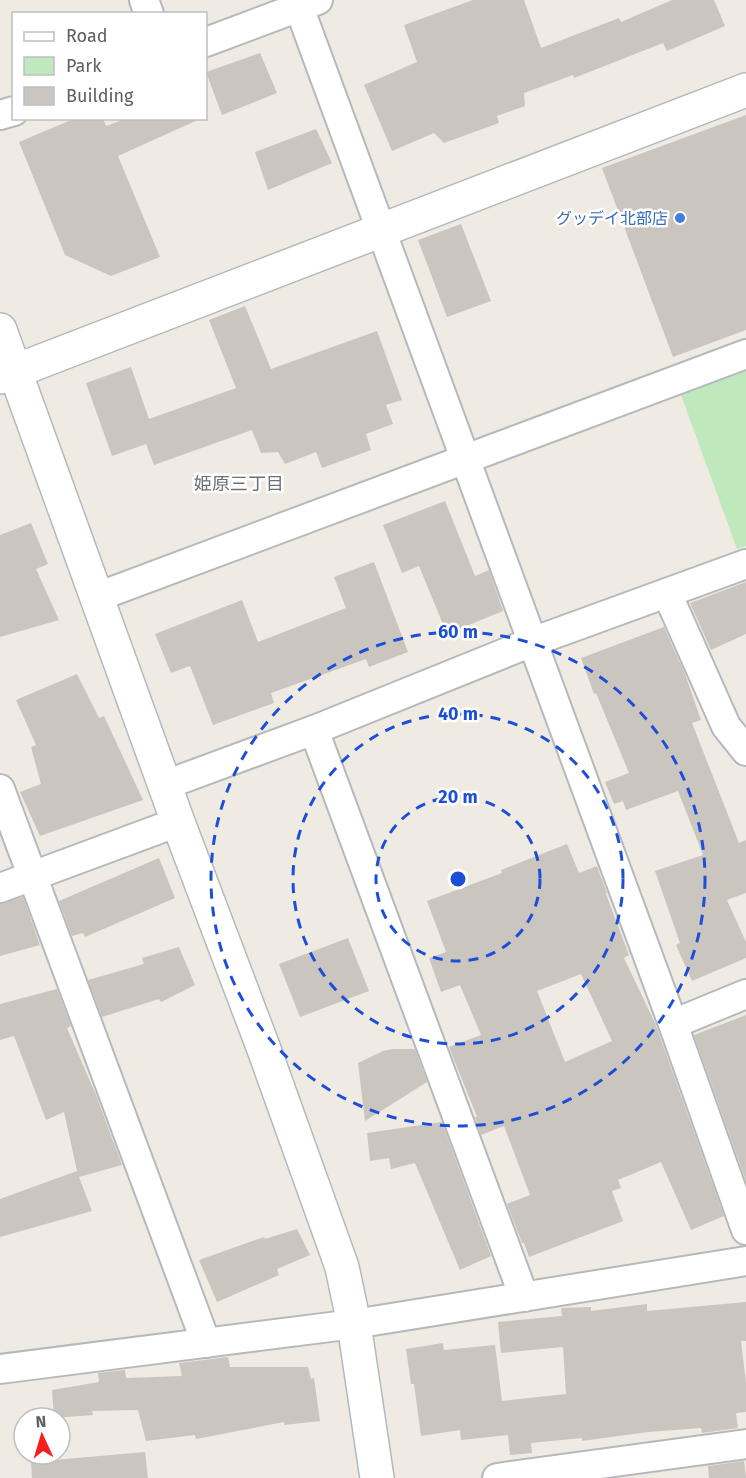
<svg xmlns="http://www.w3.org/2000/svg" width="746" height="1478" font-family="'Fira Sans','Noto Sans JP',sans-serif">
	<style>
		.green { fill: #bfe9bc }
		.building { fill: #cac5bf; fill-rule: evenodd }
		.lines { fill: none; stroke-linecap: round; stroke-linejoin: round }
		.street-casing { stroke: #b5b9be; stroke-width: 32 }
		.secondary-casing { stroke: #b4b9be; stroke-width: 36 }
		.street { stroke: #fff; stroke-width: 28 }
		.secondary { stroke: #fff; stroke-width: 33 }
		.ring { fill: none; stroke: #1d4ed8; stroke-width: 3; stroke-dasharray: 10 8 }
		.shop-dot { fill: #3f7fe0; stroke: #fff; stroke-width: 2 }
		.labels { text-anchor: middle; stroke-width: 5; stroke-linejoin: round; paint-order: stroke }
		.shop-label { font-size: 16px; fill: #366cbe; stroke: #fff; text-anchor: end }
		.neighbourhood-label { font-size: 18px; fill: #6b7277; stroke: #fff }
		.centre { fill: #1d4ed8; stroke: #fff; stroke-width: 3 }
		.ring-label { font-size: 18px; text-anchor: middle; font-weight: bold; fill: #1d4ed8; stroke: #fff; stroke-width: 5; stroke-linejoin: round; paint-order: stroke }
	</style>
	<rect width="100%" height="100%" fill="#efebe2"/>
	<path class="green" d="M 746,368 L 746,546 L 737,549 L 680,392 Z"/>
	<g class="building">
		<path d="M 473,0 L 524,0 L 541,48 L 619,18 L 621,22 L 672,0 L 714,0 L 725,26 L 667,51 L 663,43 L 574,78 L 573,75 L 524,93 L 525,106 L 497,116 L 499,123 L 444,143 L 434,133 L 392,151 L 364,85 L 417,62 L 404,25 Z"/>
		<path d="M 260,53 L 277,93 L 222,115 L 206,72 Z"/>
		<path d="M 746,115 L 746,330 L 673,357 L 602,168 Z"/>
		<path d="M 76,118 L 103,118 L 106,126 L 128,118 L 202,118 L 118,156 L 160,257 L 111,276 L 65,255 L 19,142 Z"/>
		<path d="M 316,129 L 332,163 L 268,190 L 255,152 Z"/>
		<path d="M 461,224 L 491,301 L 447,317 L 418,240 Z"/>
		<path d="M 245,306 L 271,369 L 377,331 L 402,400 L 386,405 L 393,424 L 366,434 L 371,450 L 322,468 L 316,452 L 285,464 L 278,452 L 261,453 L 252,430 L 154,465 L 146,444 L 112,456 L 86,383 L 131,367 L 149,419 L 236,388 L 209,320 Z"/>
		<path d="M 445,501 L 475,576 L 489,570 L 503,611 L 447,634 L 419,566 L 402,573 L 383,525 Z"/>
		<path d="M 31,523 L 48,564 L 36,569 L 59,620 L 0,637 L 0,535 Z"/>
		<path d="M 374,562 L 408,652 L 369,667 L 366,659 L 271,693 L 274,703 L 213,725 L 190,666 L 171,673 L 155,634 L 242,600 L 258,642 L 346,608 L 334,577 Z"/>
		<path d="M 746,582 L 746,634 L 711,650 L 690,603 Z"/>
		<path d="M 664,627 L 685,674 L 701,720 L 692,723 L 739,843 L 746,840 L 746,893 L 727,900 L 746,942 L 746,958 L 692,981 L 676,945 L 680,943 L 655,871 L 703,855 L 678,791 L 626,810 L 623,801 L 614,804 L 605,782 L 629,773 L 596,693 L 594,694 L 581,658 Z"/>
		<path d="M 77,674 L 99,718 L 104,716 L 143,800 L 40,836 L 20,792 L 41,784 L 31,747 L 36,745 L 16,700 Z"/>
		<path d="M 567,844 L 579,873 L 597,866 L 607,893 L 606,894 L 629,955 L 624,958 L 655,1023 L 724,1216 L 691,1230 L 661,1162 L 618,1180 L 621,1188 L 612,1191 L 623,1221 L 529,1257 L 524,1243 L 522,1243 L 507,1204 L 530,1195 L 504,1126 L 481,1135 L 475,1117 L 477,1117 L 449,1047 L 481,1035 L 460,985 L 441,992 L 429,958 L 446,952 L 427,901 L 502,873 L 501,870 ZM 581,974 L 612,1041 L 565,1062 L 537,991 Z"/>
		<path d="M 159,858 L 175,898 L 85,937 L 83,933 L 72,936 L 59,901 Z"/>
		<path d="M 23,897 L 40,945 L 0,956 L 0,904 Z"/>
		<path d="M 348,938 L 369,991 L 300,1017 L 279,964 Z"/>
		<path d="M 179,947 L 195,985 L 161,1002 L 159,999 L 102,1017 L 88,980 L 144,964 L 142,958 Z"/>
		<path d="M 57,989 L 71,1026 L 67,1028 L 96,1095 L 122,1165 L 79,1177 L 92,1211 L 0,1237 L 0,1199 L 77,1171 L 64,1112 L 46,1120 L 14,1036 L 0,1040 L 0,1004 Z"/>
		<path d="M 746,1015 L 746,1181 L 694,1035 Z"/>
		<path d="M 393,1049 L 415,1049 L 427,1082 L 365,1121 L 358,1063 L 383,1051 Z"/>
		<path d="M 442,1122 L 491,1256 L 460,1270 L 415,1163 L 391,1169 L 389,1158 L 370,1161 L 367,1133 Z"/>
		<path d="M 297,1229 L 310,1255 L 277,1269 L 279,1275 L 217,1302 L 199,1260 L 264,1237 L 265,1239 Z"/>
		<path d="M 746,1302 L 746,1341 L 741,1341 L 746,1383 L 746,1412 L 736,1413 L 738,1428 L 702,1433 L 701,1428 L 648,1432 L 582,1441 L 582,1438 L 531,1443 L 532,1453 L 510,1455 L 508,1435 L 461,1440 L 460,1430 L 421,1436 L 414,1384 L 411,1384 L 406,1349 L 443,1343 L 444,1350 L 495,1345 L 502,1401 L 566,1394 L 563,1347 L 501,1353 L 498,1322 L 562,1316 L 561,1308 L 591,1307 L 591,1311 L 647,1304 L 647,1311 Z"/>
		<path d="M 228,1357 L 230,1367 L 308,1367 L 311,1379 L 314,1378 L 320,1421 L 284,1425 L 284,1422 L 196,1439 L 195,1435 L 146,1441 L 138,1410 L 92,1411 L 93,1415 L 54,1418 L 52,1390 L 99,1382 L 98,1373 L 125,1370 L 126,1378 L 182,1376 L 179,1363 Z"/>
		<path d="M 145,1452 L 148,1478 L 32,1478 L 31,1462 Z"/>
		<path d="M 744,1461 L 746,1478 L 709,1478 L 708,1466 Z"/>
	</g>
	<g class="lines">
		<defs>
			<g id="street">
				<path d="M 144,0 L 149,14"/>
				<path d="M 299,7 L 673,1024 L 746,1230"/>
				<path d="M 206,42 L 318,0"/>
				<path d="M 0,115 L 14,111"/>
				<path d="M 667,593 L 726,726 L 746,751"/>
				<path d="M 97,597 L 746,354"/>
				<path d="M 314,730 L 524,1297"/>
				<path d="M 165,785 L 314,730 L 532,642 L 746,564"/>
				<path d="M 0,789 L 206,1343"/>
				<path d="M 0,888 L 178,822"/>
				<path d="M 673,1024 L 746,994"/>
				<path d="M 0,1369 L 354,1324 L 746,1261"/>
				<path d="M 497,1478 L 746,1444"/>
			</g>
			<g id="secondary">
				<path d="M 0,330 L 178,822 L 265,1052 L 342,1267 L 354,1324 L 377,1478"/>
				<path d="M 0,377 L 746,90"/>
			</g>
		</defs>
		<use href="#street" class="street-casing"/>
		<use href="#secondary" class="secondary-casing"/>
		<use href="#street" class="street"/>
		<use href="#secondary" class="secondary"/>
	</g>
	<g class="ring">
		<circle cx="458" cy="879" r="82"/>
		<circle cx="458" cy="879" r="165"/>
		<circle cx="458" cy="879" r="247"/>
	</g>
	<circle class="shop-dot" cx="680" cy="218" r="6"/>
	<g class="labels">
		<g class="shop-label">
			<text x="668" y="224">グッデイ北部店</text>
		</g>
		<g class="neighbourhood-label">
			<text x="239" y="490">姫原三丁目</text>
		</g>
	</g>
	<circle cx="458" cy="879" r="9" class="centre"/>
	<g class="ring-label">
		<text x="458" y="638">60 m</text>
		<text x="458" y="720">40 m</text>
		<text x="458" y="803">20 m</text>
	</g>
	<rect x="12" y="12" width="195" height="108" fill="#ffffff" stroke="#bdbfc1" stroke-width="1.5"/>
	<rect x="24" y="32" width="30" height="9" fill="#ffffff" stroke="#bdbfc1" stroke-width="1.5"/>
	<text x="66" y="42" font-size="18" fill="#5a6065">Road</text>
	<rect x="24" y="57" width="30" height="18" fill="#bfe9bc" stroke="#bdbfc1" stroke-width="1.5"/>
	<text x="66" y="72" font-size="18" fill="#5a6065">Park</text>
	<rect x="24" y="87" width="30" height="18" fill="#cac5bf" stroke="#bdbfc1" stroke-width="1.5"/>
	<text x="66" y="102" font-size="18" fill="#5a6065">Building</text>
	<g transform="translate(42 1436) rotate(356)"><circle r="28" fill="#ffffff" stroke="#bdbfc1" stroke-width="1.5"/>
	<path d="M0-4.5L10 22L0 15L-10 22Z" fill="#f91e1e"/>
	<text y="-9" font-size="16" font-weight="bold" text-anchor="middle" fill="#5a6065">N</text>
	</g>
</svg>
